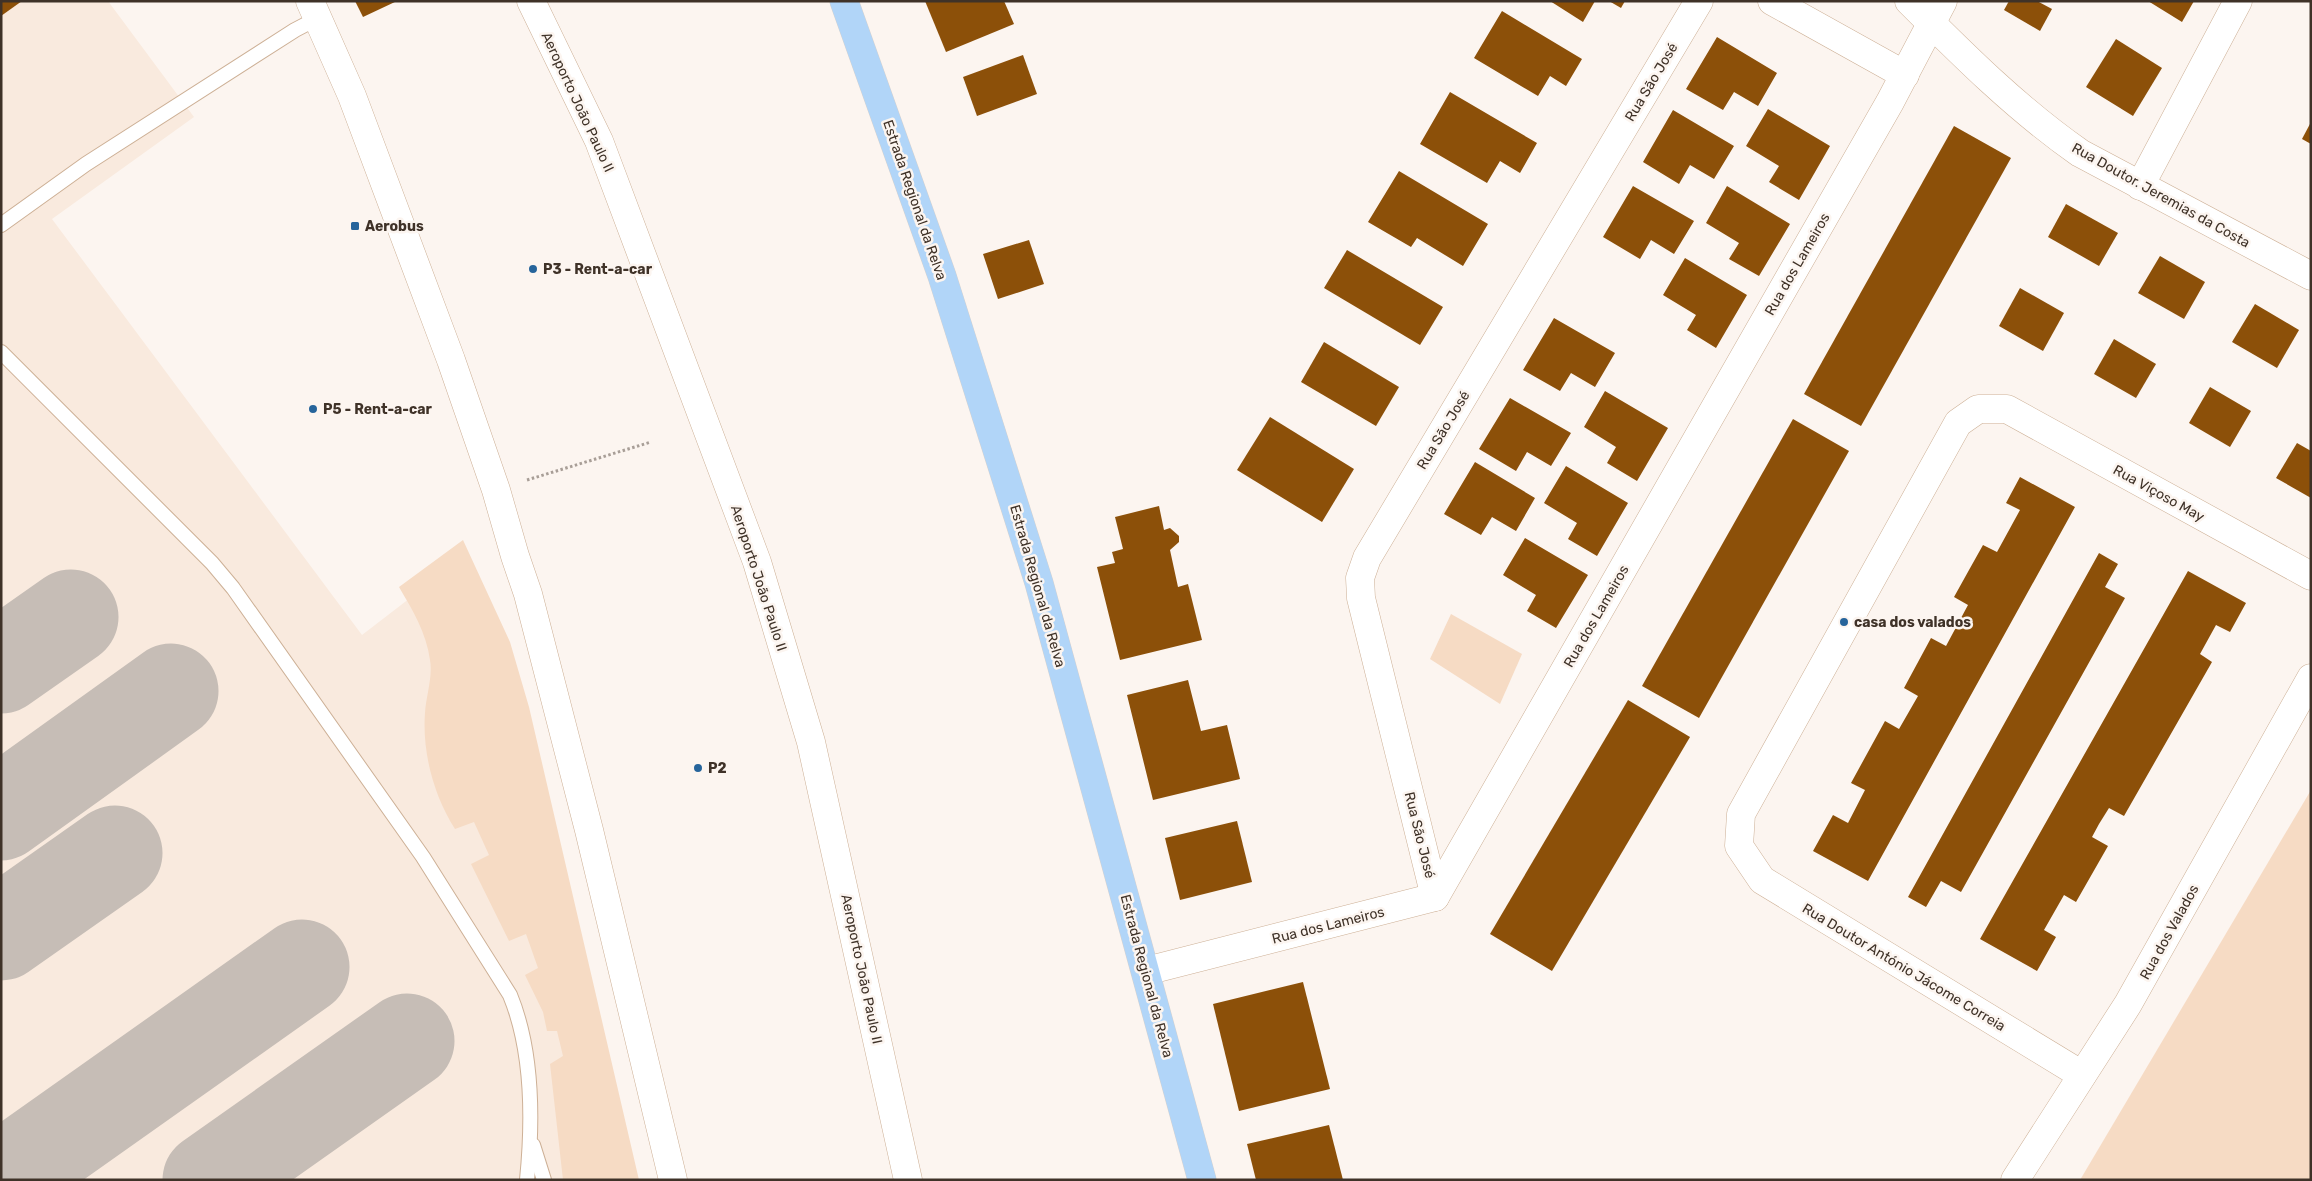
<svg xmlns="http://www.w3.org/2000/svg" width="2312" height="1181" font-family="Rubik,sans-serif">
	<style>
		.built { fill: #f9eade }
		.green { fill: #f6dbc4 }
		.lines { fill: none; stroke-linecap: round; stroke-linejoin: round }
		.taxiway { stroke: #c6bdb6; stroke-width: 95 }
		.building { fill: #8c5009 }
		.lane-casing { stroke: #cdb096; stroke-width: 16 }
		.street-casing { stroke: #cdb096; stroke-width: 29 }
		.secondary-casing { stroke: #cdb096; stroke-width: 29 }
		.primary-casing { stroke: #d5d2d0; stroke-width: 29 }
		.path { stroke: #a89e97; stroke-width: 3; stroke-dasharray: 2.5 2.5; stroke-linecap: butt }
		.lane { stroke: #fff; stroke-width: 14 }
		.street { stroke: #fff; stroke-width: 28 }
		.secondary { stroke: #fff; stroke-width: 28 }
		.primary { stroke: #b1d5f8; stroke-width: 28 }
		.poi-dot { fill: #26649b; stroke: #fcf5f0; stroke-width: 2 }
		.labels { text-anchor: middle; stroke-width: 5; stroke-linejoin: round; paint-order: stroke }
		.street-label { font-size: 14px; fill: #3f3228; stroke: #fcf5f0 }
		.poi-label { font-size: 14px; font-weight: bold; fill: #3f3228; stroke: #fcf5f0; text-anchor: start }
	</style>
	<rect width="100%" height="100%" fill="#fcf5f0"/>
	<path class="built" d="M 1,1 L 108,1 L 194,117 L 52,219 L 362,635 L 453,565 L 611,1180 L 1,1180 Z"/>
	<g class="green">
		<path d="M 463,540 L 510,642 L 529,707 L 639,1180 L 563,1180 L 550,1064 L 563,1056 L 557,1031 L 547,1031 L 543,1012 L 525,975 L 538,968 L 526,934 L 509,941 L 471,864 L 489,855 L 474,822 L 455,829 C 434,796 422,753 425,713 C 426,696 433,677 430,660 C 426,632 413,611 399,587 Z"/>
		<path d="M 1451,614 L 1522,654 L 1500,704 L 1430,659 Z"/>
		<path d="M 2311,790 L 2311,1180 L 2080,1180 Z"/>
	</g>
	<g class="lines">
		<g class="taxiway">
			<path d="M 1,666 L 71,617"/>
			<path d="M 1,813 L 171,691"/>
			<path d="M 1,933 L 115,853"/>
			<path d="M 1,1180 L 302,967"/>
			<path d="M 210,1180 L 407,1041"/>
		</g>
	</g>
	<g class="building">
		<path d="M 1,1 L 22,1 L 1,16 Z"/>
		<path d="M 355,1 L 397,1 L 363,17 Z"/>
		<path d="M 925,1 L 1004,1 L 1014,24 L 946,52 Z"/>
		<path d="M 1550,1 L 1595,1 L 1583,22 Z"/>
		<path d="M 1609,1 L 1625,1 L 1621,8 Z"/>
		<path d="M 2009,1 L 2037,1 L 2052,9 L 2040,31 L 2004,10 Z"/>
		<path d="M 2148,1 L 2194,1 L 2182,22 Z"/>
		<path d="M 1502,11 L 1582,59 L 1566,86 L 1550,76 L 1538,96 L 1474,58 Z"/>
		<path d="M 1717,37 L 1777,73 L 1758,106 L 1734,92 L 1723,110 L 1686,89 Z"/>
		<path d="M 2116,39 L 2162,68 L 2133,116 L 2086,87 Z"/>
		<path d="M 1023,55 L 1037,94 L 977,116 L 963,77 Z"/>
		<path d="M 1450,92 L 1537,143 L 1520,173 L 1500,161 L 1487,183 L 1420,144 Z"/>
		<path d="M 1768,109 L 1830,146 L 1799,200 L 1769,182 L 1779,166 L 1746,146 Z"/>
		<path d="M 1673,110 L 1734,146 L 1714,179 L 1690,165 L 1679,184 L 1643,162 Z"/>
		<path d="M 2311,122 L 2311,144 L 2302,139 Z"/>
		<path d="M 1954,126 L 2011,158 L 1861,426 L 1804,394 Z"/>
		<path d="M 1399,171 L 1488,224 L 1463,266 L 1417,238 L 1411,247 L 1368,222 Z"/>
		<path d="M 1633,186 L 1694,221 L 1674,254 L 1651,240 L 1640,259 L 1603,237 Z"/>
		<path d="M 1727,186 L 1790,224 L 1759,276 L 1729,259 L 1739,243 L 1706,223 Z"/>
		<path d="M 2066,204 L 2118,233 L 2099,266 L 2048,237 Z"/>
		<path d="M 1029,240 L 1044,284 L 998,299 L 983,254 Z"/>
		<path d="M 1347,250 L 1443,307 L 1420,345 L 1324,288 Z"/>
		<path d="M 2160,256 L 2205,282 L 2184,319 L 2138,293 Z"/>
		<path d="M 1685,258 L 1747,295 L 1716,348 L 1687,330 L 1696,315 L 1663,295 Z"/>
		<path d="M 2020,288 L 2064,313 L 2043,351 L 1999,326 Z"/>
		<path d="M 2255,304 L 2299,330 L 2277,368 L 2232,342 Z"/>
		<path d="M 1554,318 L 1615,353 L 1595,387 L 1571,373 L 1560,391 L 1523,370 Z"/>
		<path d="M 2114,339 L 2156,364 L 2136,398 L 2094,374 Z"/>
		<path d="M 1324,342 L 1399,387 L 1376,426 L 1301,382 Z"/>
		<path d="M 2210,387 L 2251,411 L 2230,447 L 2189,423 Z"/>
		<path d="M 1605,391 L 1668,428 L 1637,481 L 1607,463 L 1616,447 L 1584,427 Z"/>
		<path d="M 1510,398 L 1571,433 L 1551,466 L 1527,452 L 1516,471 L 1479,449 Z"/>
		<path d="M 1270,417 L 1354,469 L 1322,522 L 1237,470 Z"/>
		<path d="M 1793,419 L 1849,451 L 1699,718 L 1642,686 Z"/>
		<path d="M 2297,443 L 2311,451 L 2311,498 L 2276,478 Z"/>
		<path d="M 1475,462 L 1535,498 L 1516,531 L 1492,517 L 1481,535 L 1444,514 Z"/>
		<path d="M 1566,466 L 1628,503 L 1597,556 L 1568,539 L 1577,523 L 1544,503 Z"/>
		<path d="M 2020,477 L 2075,507 L 1868,881 L 1813,851 L 1833,815 L 1848,823 L 1865,790 L 1851,783 L 1885,721 L 1899,729 L 1918,696 L 1904,688 L 1931,638 L 1946,646 L 1968,605 L 1954,597 L 1969,570 L 1983,545 L 1997,552 L 2020,510 L 2006,503 Z"/>
		<path d="M 1159,506 L 1164,530 L 1170,528 L 1179,536 L 1179,542 L 1170,550 L 1178,587 L 1188,584 L 1202,640 L 1120,660 L 1097,567 L 1115,563 L 1112,552 L 1123,549 L 1115,517 Z"/>
		<path d="M 1525,538 L 1588,575 L 1556,628 L 1527,611 L 1536,595 L 1503,575 Z"/>
		<path d="M 2099,553 L 2118,564 L 2105,587 L 2125,598 L 1961,892 L 1941,881 L 1926,907 L 1908,897 Z"/>
		<path d="M 2188,571 L 2246,603 L 2230,632 L 2216,625 L 2200,654 L 2212,662 L 2124,816 L 2109,808 L 2099,824 L 2092,837 L 2108,846 L 2076,902 L 2064,895 L 2044,930 L 2056,937 L 2037,971 L 1980,939 Z"/>
		<path d="M 1188,680 L 1201,731 L 1227,725 L 1240,779 L 1153,800 L 1127,695 Z"/>
		<path d="M 1628,700 L 1690,737 L 1552,971 L 1490,934 Z"/>
		<path d="M 1237,821 L 1252,882 L 1180,900 L 1165,838 Z"/>
		<path d="M 1303,982 L 1330,1089 L 1239,1111 L 1213,1004 Z"/>
		<path d="M 1329,1125 L 1343,1180 L 1256,1180 L 1247,1144 Z"/>
	</g>
	<g class="lines">
		<defs>
			<g id="lane">
				<path d="M 1,225 L 86,164 L 295,30 L 318,18"/>
				<path d="M 1,352 L 212,563 L 233,588 L 423,857 L 510,995 C 533,1051 533,1120 527,1180"/>
				<path d="M 533,1145 L 544,1180"/>
			</g>
			<g id="street">
				<path d="M 1772,1 L 1905,75"/>
				<path d="M 1909,1 C 1963,55 2017,109 2080,153 L 2311,276"/>
				<path d="M 2140,186 L 2238,1"/>
				<path d="M 1435,897 L 1361,598 L 1360,578 L 1367,558 L 1699,1"/>
				<path d="M 1146,971 L 1435,897 L 1890,102 L 1943,1"/>
				<path d="M 2082,1075 L 1762,880 L 1739,846 L 1741,814 L 1958,423 L 1978,409 L 2007,409 L 2311,576"/>
			</g>
			<g id="secondary">
				<path d="M 310,1 L 352,96 L 451,360 L 496,490 L 515,556 L 528,594 L 589,830 L 673,1180"/>
				<path d="M 531,1 L 599,141 L 757,562 L 811,742 L 908,1180"/>
				<path d="M 2015,1180 L 2128,1004 L 2311,678"/>
			</g>
			<path id="primary" d="M 844,1 L 942,276 L 1039,583 L 1202,1180"/>
		</defs>
		<use href="#lane" class="lane-casing"/>
		<use href="#street" class="street-casing"/>
		<use href="#secondary" class="secondary-casing"/>
		<use href="#primary" class="primary-casing"/>
		<path class="path" d="M 527,480 L 651,442"/>
		<use href="#lane" class="lane"/>
		<use href="#street" class="street"/>
		<use href="#secondary" class="secondary"/>
		<use href="#primary" class="primary"/>
	</g>
	<g class="poi-dot">
		<rect x="350" y="221" width="10" height="10" rx="2.5"/>
		<circle cx="533" cy="269" r="5"/>
		<circle cx="313" cy="409" r="5"/>
		<circle cx="1844" cy="622" r="5"/>
		<circle cx="698" cy="768" r="5"/>
	</g>
	<g class="labels">
		<g class="street-label">
			<text transform="translate(1651 82) rotate(-59)" y="5">Rua São José</text>
			<text transform="translate(578 102) rotate(65)" y="5">Aeroporto João Paulo II</text>
			<text transform="translate(2161 195) rotate(29)" y="5">Rua Doutor. Jeremias da Costa</text>
			<text transform="translate(915 200) rotate(71)" y="5">Estrada Regional da Relva</text>
			<text transform="translate(1797 264) rotate(-60)" y="5">Rua dos Lameiros</text>
			<text transform="translate(1443 430) rotate(-59)" y="5">Rua São José</text>
			<text transform="translate(2159 493) rotate(29)" y="5">Rua Viçoso May</text>
			<text transform="translate(759 578) rotate(72)" y="5">Aeroporto João Paulo II</text>
			<text transform="translate(1038 586) rotate(74)" y="5">Estrada Regional da Relva</text>
			<text transform="translate(1596 616) rotate(-60)" y="5">Rua dos Lameiros</text>
			<text transform="translate(1420 835) rotate(76)" y="5">Rua São José</text>
			<text transform="translate(1328 925) rotate(-14)" y="5">Rua dos Lameiros</text>
			<text transform="translate(2169 932) rotate(-61)" y="5">Rua dos Valados</text>
			<text transform="translate(1904 967) rotate(31)" y="5">Rua Doutor António Jácome Correia</text>
			<text transform="translate(862 969) rotate(78)" y="5">Aeroporto João Paulo II</text>
			<text transform="translate(1147 976) rotate(75)" y="5">Estrada Regional da Relva</text>
		</g>
		<g class="poi-label">
			<text x="365" y="231">Aerobus</text>
			<text x="543" y="274">P3 - Rent-a-car</text>
			<text x="323" y="414">P5 - Rent-a-car</text>
			<text x="1854" y="627">casa dos valados</text>
			<text x="708" y="773">P2</text>
		</g>
	</g>
	<rect width="2312" height="1181" fill="none" stroke="#3f3228" stroke-width="5"/>
</svg>
